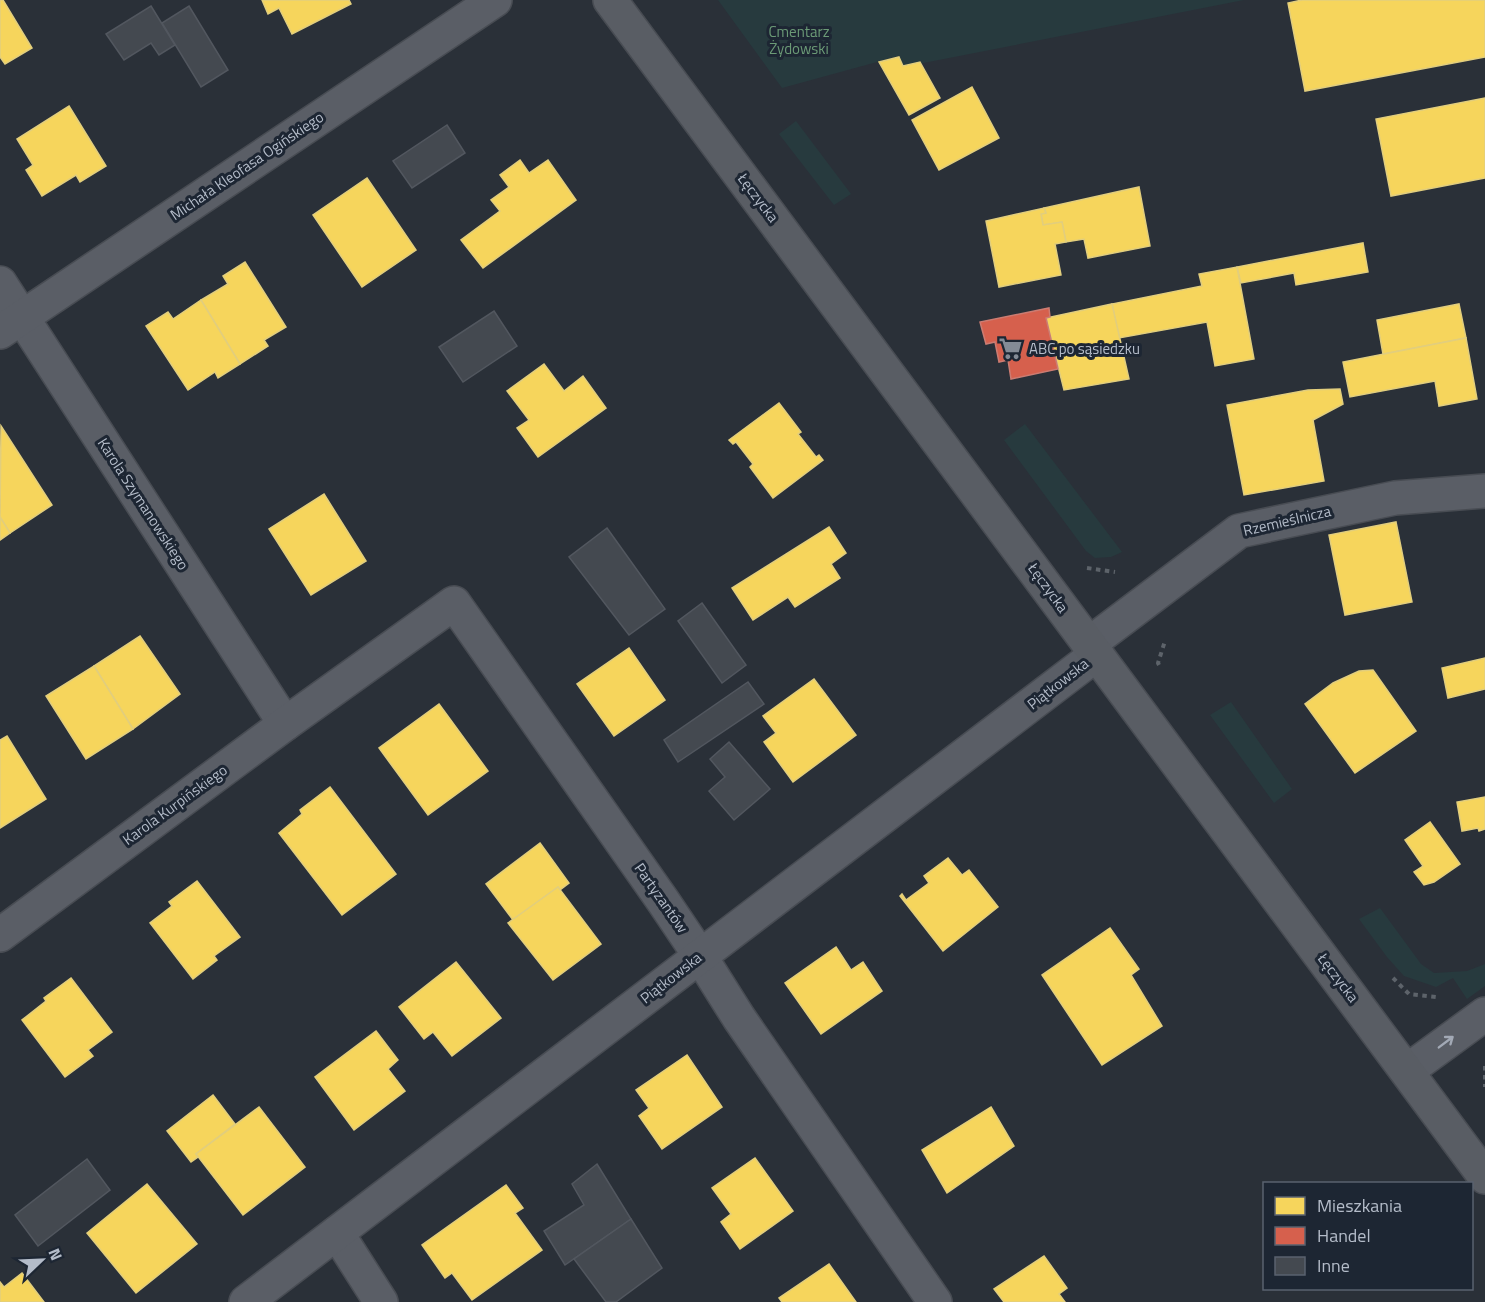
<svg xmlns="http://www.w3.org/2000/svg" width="1485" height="1302" font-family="'Titillium Web',sans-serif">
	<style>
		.green { fill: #273a3e }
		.homes { fill: #f6d55c; stroke: #e2ce7d; stroke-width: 1.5 }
		.shops { fill: #d6604d; stroke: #cc7c72; stroke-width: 1.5 }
		.building { fill: #444950; stroke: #52575f; stroke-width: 1.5 }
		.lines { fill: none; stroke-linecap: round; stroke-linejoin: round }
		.street-casing { stroke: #484c53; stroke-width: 36 }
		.secondary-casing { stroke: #484c53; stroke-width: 36 }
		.path { stroke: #5d636a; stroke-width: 4; stroke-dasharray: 4.5 4.5; stroke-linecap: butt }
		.street { stroke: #5a5e66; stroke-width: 33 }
		.secondary { stroke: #595d64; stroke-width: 33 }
		.oneway { stroke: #a2a9b5 }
		.labels { text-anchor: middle; stroke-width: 6; stroke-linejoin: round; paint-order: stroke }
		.park-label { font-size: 15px; fill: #6b9a76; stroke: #1d2633 }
		.street-label { font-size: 15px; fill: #b4bcc9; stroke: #1d2633 }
		.poi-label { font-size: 15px; fill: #b4bcc9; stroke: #1d2633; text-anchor: start }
	</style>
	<rect width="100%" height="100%" fill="#2a3038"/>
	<g class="green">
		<path d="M 718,0 L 1244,0 L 903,67 L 899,56 L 782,88 Z"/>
		<path d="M 796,121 L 851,194 L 834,205 L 779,134 Z"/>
		<path d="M 1025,424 L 1122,552 L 1111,557 L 1095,558 L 1086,551 L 1004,440 Z"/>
		<path d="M 1231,702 L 1292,789 L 1274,803 L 1210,715 Z"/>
		<path d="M 1380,908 L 1421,964 L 1434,973 L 1467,971 L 1485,964 L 1485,986 L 1467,999 L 1453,978 L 1436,987 L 1404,976 L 1387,957 L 1359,919 Z"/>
	</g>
	<g class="homes">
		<path d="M 0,0 L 3,0 L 32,48 L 5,64 L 0,57 Z"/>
		<path d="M 262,0 L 349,0 L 351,4 L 292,34 L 279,8 L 268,14 Z"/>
		<path d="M 1302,0 L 1485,0 L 1485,57 L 1305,91 L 1288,3 Z"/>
		<path d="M 899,57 L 903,66 L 920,62 L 940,98 L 909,115 L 879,62 Z"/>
		<path d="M 972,87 L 999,138 L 939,170 L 912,120 Z"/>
		<path d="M 1485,98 L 1485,178 L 1391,196 L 1376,119 Z"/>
		<path d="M 69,106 L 106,166 L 80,182 L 76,175 L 42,196 L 26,170 L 33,165 L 17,139 Z"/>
		<path d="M 520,160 L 529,173 L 548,160 L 576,200 L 483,268 L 461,240 L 500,211 L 491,200 L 509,187 L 500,175 Z"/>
		<path d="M 367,178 L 416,250 L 362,287 L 313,215 Z"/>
		<path d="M 1139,187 L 1150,246 L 1088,258 L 1084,239 L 1066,242 L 1062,222 L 1043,225 L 1041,214 L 1046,213 L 1044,208 Z"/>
		<path d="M 1044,208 L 1046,213 L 1041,214 L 1043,225 L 1062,222 L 1066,242 L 1055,244 L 1061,275 L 999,287 L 986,221 Z"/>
		<path d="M 1363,243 L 1368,272 L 1296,285 L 1294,273 L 1241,283 L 1237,267 Z"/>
		<path d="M 245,262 L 286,327 L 264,340 L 268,346 L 240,364 L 201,300 L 228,284 L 223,276 Z"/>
		<path d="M 1237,267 L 1254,359 L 1215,366 L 1207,322 L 1119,338 L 1112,304 L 1202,286 L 1199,274 Z"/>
		<path d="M 201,300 L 240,364 L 218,378 L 215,372 L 188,390 L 146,326 L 168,312 L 173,319 Z"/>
		<path d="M 1112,304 L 1129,379 L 1064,390 L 1046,318 Z"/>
		<path d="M 1459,304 L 1466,338 L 1383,354 L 1377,320 Z"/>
		<path d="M 1466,338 L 1477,399 L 1439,406 L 1435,381 L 1350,397 L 1343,362 Z"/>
		<path d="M 544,364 L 564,391 L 583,376 L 606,408 L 538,457 L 517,428 L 529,420 L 507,391 Z"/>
		<path d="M 1340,389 L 1343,404 L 1313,420 L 1324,481 L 1244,495 L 1227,405 L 1308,390 Z"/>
		<path d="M 779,403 L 801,432 L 798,434 L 816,457 L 819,455 L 823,460 L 773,498 L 750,467 L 753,464 L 736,442 L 733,444 L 729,440 Z"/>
		<path d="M 1,426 L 52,505 L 10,533 L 0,517 Z"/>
		<path d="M 324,494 L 366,561 L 311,595 L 269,529 Z"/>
		<path d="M 0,517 L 10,533 L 0,540 Z"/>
		<path d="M 1396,522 L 1412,602 L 1345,615 L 1329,535 Z"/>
		<path d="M 829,527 L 846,553 L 831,564 L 840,578 L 795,607 L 788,597 L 753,620 L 732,588 Z"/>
		<path d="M 140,636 L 180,694 L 133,729 L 94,666 Z"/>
		<path d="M 629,648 L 665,700 L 614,736 L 577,684 Z"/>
		<path d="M 1485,658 L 1485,689 L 1448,698 L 1442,668 Z"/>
		<path d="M 94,666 L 133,729 L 86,759 L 46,696 Z"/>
		<path d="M 1373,670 L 1416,731 L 1355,773 L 1305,704 L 1333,683 L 1359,671 Z"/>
		<path d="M 814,679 L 856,735 L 793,782 L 764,742 L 776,733 L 763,716 Z"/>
		<path d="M 439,704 L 488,771 L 428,815 L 379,748 Z"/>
		<path d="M 7,736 L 46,799 L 0,828 L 0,740 Z"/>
		<path d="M 330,787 L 396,874 L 342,915 L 279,833 L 302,814 L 300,810 Z"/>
		<path d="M 1485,797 L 1485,829 L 1479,831 L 1478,828 L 1462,831 L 1457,802 Z"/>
		<path d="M 1430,822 L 1460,864 L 1434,882 L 1424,885 L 1414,872 L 1423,866 L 1405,840 Z"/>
		<path d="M 540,843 L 569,883 L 560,890 L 558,887 L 513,920 L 486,884 Z"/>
		<path d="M 948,858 L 962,875 L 969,870 L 998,907 L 943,951 L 900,896 L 902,894 L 906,900 L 929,883 L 924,876 Z"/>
		<path d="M 197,881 L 240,937 L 214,956 L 217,960 L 193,979 L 150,923 L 172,906 L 169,902 Z"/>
		<path d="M 558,887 L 601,944 L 553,980 L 508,923 Z"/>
		<path d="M 1110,928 L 1139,969 L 1131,975 L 1162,1026 L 1102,1065 L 1042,975 Z"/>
		<path d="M 836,947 L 851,970 L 863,962 L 882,991 L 821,1034 L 785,983 Z"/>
		<path d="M 456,962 L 501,1018 L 452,1056 L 433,1032 L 424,1039 L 399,1007 Z"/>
		<path d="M 71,978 L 112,1032 L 88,1050 L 93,1056 L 65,1077 L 22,1020 L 46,1001 L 44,998 Z"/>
		<path d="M 376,1031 L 398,1060 L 388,1069 L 405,1091 L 354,1130 L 315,1077 Z"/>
		<path d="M 687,1055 L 722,1107 L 662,1149 L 639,1116 L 649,1108 L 636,1090 Z"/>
		<path d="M 213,1095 L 235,1124 L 196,1154 L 198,1157 L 191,1162 L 167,1131 Z"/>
		<path d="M 259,1107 L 305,1167 L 243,1215 L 196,1154 Z"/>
		<path d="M 991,1107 L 1014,1146 L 947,1193 L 922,1150 Z"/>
		<path d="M 755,1158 L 793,1211 L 740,1249 L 721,1222 L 731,1214 L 712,1188 Z"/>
		<path d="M 147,1184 L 197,1244 L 136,1293 L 87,1233 Z"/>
		<path d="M 506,1185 L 523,1208 L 515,1213 L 542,1250 L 472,1300 L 452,1273 L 445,1278 L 422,1245 Z"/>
		<path d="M 1044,1256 L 1067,1288 L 1059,1294 L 1065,1302 L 1004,1302 L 994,1289 Z"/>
		<path d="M 829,1264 L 856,1302 L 782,1302 L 779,1298 Z"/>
		<path d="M 22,1273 L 44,1302 L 0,1302 L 0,1282 L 4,1287 Z"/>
	</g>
	<path class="shops" d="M 1049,308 L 1050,317 L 1046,318 L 1058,369 L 1011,379 L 1008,360 L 999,362 L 995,342 L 986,344 L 980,322 Z"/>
	<g class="building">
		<path d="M 151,6 L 175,45 L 159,55 L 151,43 L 124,60 L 106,34 Z"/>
		<path d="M 189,6 L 228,70 L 201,87 L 162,23 Z"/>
		<path d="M 447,125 L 465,153 L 412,188 L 393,161 Z"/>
		<path d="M 494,311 L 517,346 L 463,382 L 439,347 Z"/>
		<path d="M 607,528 L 665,609 L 629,635 L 569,557 Z"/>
		<path d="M 702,603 L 746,665 L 722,683 L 678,621 Z"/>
		<path d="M 748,682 L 764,704 L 678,762 L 664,740 Z"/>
		<path d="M 729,742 L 770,789 L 734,820 L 709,791 L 725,777 L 710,759 Z"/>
		<path d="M 87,1159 L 110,1190 L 38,1246 L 15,1215 Z"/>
		<path d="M 597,1164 L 631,1219 L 565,1265 L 544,1231 L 584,1205 L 572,1184 Z"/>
		<path d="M 631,1219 L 662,1268 L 616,1302 L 606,1302 L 574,1259 Z"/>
	</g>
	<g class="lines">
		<defs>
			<g id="street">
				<path d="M 0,283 L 285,724"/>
				<path d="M 0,332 L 495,0"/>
				<path d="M 1089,644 L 1239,531 L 1395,498 L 1485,491"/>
				<path d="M 0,935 L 285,724 L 454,603 L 663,901 L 700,956 L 739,1018 L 935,1302"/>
				<path d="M 1407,1071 L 1485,1014"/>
				<path d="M 337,1233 L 381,1302"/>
				<path d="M 246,1302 L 1097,654"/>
			</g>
			<path id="secondary" d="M 610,0 L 1485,1177"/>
		</defs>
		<use href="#street" class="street-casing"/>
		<use href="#secondary" class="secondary-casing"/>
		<g class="path">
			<path d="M 1087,568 L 1115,572"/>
			<path d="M 1159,665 L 1158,663 L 1165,641"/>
			<path d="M 1393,978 L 1409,994 L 1436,997"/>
			<path d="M 1485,1066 L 1485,1087"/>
		</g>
		<use href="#street" class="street"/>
		<use href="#secondary" class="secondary"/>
	</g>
	<defs><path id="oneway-shaft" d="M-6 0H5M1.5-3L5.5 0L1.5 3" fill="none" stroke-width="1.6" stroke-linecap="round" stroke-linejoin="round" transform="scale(1.5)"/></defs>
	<use class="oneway" href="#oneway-shaft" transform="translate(1446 1042) rotate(-37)"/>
	<defs>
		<symbol id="supermarket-bare" viewBox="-9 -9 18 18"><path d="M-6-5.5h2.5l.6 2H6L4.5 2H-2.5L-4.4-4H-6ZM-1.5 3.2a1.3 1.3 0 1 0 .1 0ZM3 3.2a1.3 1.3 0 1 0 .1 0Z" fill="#848b96" stroke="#1d2633" stroke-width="2.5" paint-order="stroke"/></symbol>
	</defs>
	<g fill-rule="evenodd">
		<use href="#supermarket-bare" x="994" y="332" width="33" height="33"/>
	</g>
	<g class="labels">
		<g class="park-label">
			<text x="799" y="37">Cmentarz<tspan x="799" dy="17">Żydowski</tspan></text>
		</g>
		<g class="street-label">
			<text transform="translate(247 166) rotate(-34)" y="5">Michała Kleofasa Ogińskiego</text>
			<text transform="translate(758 198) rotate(53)" y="5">Łęczycka</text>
			<text transform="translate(143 504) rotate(57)" y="5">Karola Szymanowskiego</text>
			<text transform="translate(1287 521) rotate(-13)" y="5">Rzemieślnicza</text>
			<text transform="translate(1048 588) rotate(54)" y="5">Łęczycka</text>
			<text transform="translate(1058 684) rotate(-38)" y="5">Piątkowska</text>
			<text transform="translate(175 805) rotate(-36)" y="5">Karola Kurpińskiego</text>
			<text transform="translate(661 898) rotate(55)" y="5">Partyzantów</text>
			<text transform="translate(671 978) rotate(-38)" y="5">Piątkowska</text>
			<text transform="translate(1338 978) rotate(53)" y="5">Łęczycka</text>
		</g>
		<g class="poi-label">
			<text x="1029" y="354">ABC po sąsiedzku</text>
		</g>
	</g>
	<rect x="1263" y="1182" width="210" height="108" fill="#1d2633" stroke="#59626f" stroke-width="1.5"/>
	<rect x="1275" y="1197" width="30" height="18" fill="#f6d55c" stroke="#59626f" stroke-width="1.5"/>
	<text x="1317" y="1212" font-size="18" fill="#b4bcc9">Mieszkania</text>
	<rect x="1275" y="1227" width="30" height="18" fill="#d6604d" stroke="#59626f" stroke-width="1.5"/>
	<text x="1317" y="1242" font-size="18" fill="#b4bcc9">Handel</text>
	<rect x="1275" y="1257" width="30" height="18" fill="#444950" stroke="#59626f" stroke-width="1.5"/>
	<text x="1317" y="1272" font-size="18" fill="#b4bcc9">Inne</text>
	<g transform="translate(42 1260) rotate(67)" stroke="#1d2633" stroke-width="4.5" paint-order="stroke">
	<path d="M0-4.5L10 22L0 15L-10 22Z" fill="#b4bcc9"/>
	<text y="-9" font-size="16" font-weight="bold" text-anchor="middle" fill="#b4bcc9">N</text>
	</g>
</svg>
